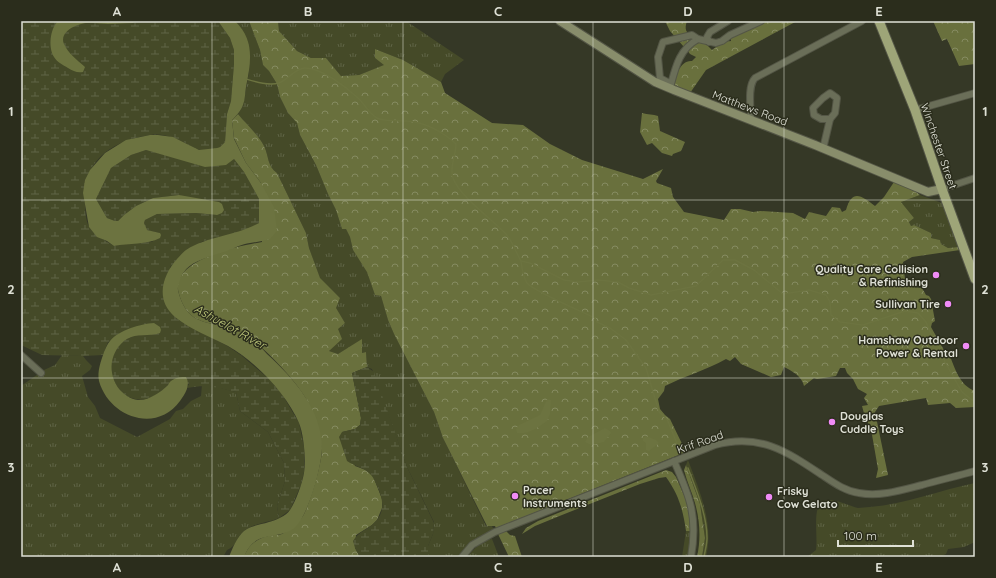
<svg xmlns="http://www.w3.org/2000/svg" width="996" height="578" font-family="Quicksand,sans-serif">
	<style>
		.grass { fill: url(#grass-tufts) }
		.forest { fill: url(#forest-crowns) }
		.wetland { fill: url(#wetland-marsh) }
		.water { fill: #6c7340 }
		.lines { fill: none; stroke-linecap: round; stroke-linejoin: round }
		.stream { stroke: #6c7340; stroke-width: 1.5 }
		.street-casing { stroke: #545646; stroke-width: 8 }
		.secondary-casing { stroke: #545646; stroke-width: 10 }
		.primary-casing { stroke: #545646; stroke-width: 11 }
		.street { stroke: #6a6e58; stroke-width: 6 }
		.secondary { stroke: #888d6b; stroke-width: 8 }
		.primary { stroke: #9ea578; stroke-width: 9 }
		.grid { fill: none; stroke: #dfe1d6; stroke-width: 1; stroke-opacity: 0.55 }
		.poi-dot { fill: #f08bf6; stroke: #2b2d1c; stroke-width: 1.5 }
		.labels { text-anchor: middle; stroke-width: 3; stroke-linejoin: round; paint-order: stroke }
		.street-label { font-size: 11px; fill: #dfe1d6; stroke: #2b2d1c }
		.poi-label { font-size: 11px; font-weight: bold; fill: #dfe1d6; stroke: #2b2d1c; text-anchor: end }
		.water-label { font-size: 12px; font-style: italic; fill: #c2cc7d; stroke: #2b2d1c }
		.neatline { fill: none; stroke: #dfe1d6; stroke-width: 1.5 }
		.grid-label { font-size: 13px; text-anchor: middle; font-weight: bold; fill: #dfe1d6 }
	</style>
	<defs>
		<pattern id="grass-tufts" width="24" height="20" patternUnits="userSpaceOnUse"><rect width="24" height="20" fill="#454a28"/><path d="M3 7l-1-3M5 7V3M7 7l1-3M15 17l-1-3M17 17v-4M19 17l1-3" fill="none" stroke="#5f6446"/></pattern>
		<pattern id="forest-crowns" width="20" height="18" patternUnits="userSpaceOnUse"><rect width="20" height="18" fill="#69703d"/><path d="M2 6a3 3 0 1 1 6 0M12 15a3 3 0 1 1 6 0" fill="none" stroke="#858b61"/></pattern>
		<pattern id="wetland-marsh" width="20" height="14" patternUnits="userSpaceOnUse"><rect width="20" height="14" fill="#454a28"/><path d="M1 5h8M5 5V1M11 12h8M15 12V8" fill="none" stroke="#5f6446"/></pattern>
	</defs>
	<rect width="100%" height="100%" fill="#353826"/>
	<g class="grass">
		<path d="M 235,21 L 249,21 L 260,50 L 263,65 L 269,71 L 277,84 L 280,97 L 288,113 L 297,123 L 300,135 L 316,165 L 328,194 L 336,210 L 342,229 L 346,229 L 350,237 L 353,250 L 367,271 L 375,295 L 381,296 L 388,320 L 394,334 L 434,412 L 443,438 L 486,526 L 492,526 L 494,531 C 481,538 467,543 459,557 L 428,557 L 428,546 L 433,534 L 434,522 L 407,467 L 372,369 L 367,367 L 366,352 L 362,353 L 362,340 L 338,354 L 329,351 L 338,328 L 345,323 L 335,308 L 340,298 L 320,279 L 309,248 L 306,233 L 277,173 C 267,166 269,156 264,146 C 258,134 246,124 238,114 L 243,106 L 249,72 Z"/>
		<path d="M 278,21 L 406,21 L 464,60 L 445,74 L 441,82 L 403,60 L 375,49 L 375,58 L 385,65 L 359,75 L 341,76 L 326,58 L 311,58 L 297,51 L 279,31 Z"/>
		<path d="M 920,195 L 942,203 L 945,210 L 958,247 L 948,248 L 941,244 L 940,240 L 931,238 L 931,233 L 914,225 L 911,226 L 909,222 L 914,218 L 901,202 Z"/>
		<path d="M 62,355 L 83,356 L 86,360 L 92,366 L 90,370 L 82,376 L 88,397 L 95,406 L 100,418 L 137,437 L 170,419 L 176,411 L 183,409 L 191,401 L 201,396 L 202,385 L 217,387 L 236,392 L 240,411 L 268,432 L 284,463 L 285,481 L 277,506 L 279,518 C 268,523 252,523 243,532 C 236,538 237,546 227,550 L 223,557 L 21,557 L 21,386 L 44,370 L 55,365 Z"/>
		<path d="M 688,460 C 700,492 714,524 706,557 L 702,557 L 705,538 L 700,504 L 686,465 Z"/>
		<path d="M 975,483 L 975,542 L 964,547 L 948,549 L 946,554 L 939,557 L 807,557 L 816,550 C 818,538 813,512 820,504 C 829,494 847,506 858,508 C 862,508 866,507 870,507 C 906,504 940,490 975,483 Z"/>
		<path d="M 686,531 L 692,531 L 689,557 L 682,557 Z"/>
		<path d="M 492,539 L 499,557 L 467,557 C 474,549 482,540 492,539 Z"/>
	</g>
	<g class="forest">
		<path d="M 249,21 L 278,21 L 279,31 L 297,51 L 311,58 L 326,58 L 341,76 L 359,75 L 384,65 L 375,58 L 375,49 L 403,60 L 441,82 L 445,93 L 492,123 L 523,125 L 550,144 L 582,160 L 643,179 L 663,169 L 656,181 L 657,183 L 671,188 L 673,197 L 684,212 L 724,220 L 731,209 L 740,209 L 753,212 L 760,211 L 793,213 L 805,219 L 809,212 L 826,216 L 832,207 L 840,208 L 842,212 L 846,210 C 852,189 861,195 875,206 L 884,197 L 894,182 L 907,185 L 920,195 L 901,202 L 914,218 L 909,222 L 911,226 L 914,225 L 931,233 L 931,238 L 940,240 L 941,244 L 948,248 L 958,247 L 960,250 L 912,257 L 903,262 L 905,279 L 908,279 L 910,287 L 922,288 L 926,295 L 929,296 L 931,299 L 935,321 L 932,323 L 931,327 L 945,352 L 949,354 C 955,368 959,385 975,391 L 975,407 L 956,408 L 950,403 L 928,405 L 926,398 L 879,406 L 875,412 L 888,475 L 876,478 L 878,469 L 871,429 L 865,417 L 862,406 L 868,405 L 864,398 L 867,394 L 858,389 L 853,379 L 847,373 L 845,368 L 840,368 L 836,376 L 817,379 L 814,378 L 804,386 C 802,376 792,371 784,367 L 781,375 L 771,377 L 741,364 L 735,357 L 730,361 L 726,359 C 706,370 685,376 665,386 L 664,391 L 658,399 L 660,409 L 665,415 L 670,419 L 686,452 L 496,528 L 495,526 L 487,526 L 443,438 L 434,412 L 394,334 L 388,320 L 381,296 L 375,295 L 367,272 L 353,250 L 350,237 L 346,229 L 342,229 L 336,210 L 328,194 L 316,165 L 300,135 L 297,123 L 288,113 L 280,97 L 277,84 L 269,71 L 263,65 L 260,50 Z"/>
		<path d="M 665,21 L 687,21 C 684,30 686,32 693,38 L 684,47 L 670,31 Z"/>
		<path d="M 765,21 L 797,21 L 706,70 L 690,93 L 673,87 C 675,77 680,60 692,61 L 696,57 L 690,54 L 687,50 L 696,42 L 705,43 L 712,50 L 723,42 L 731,41 L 731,37 Z"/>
		<path d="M 933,21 L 975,21 L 975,64 L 959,66 L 947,39 L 942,41 Z"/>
		<path d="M 642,113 C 648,115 653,114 658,116 L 660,131 L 685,142 L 681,151 L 673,154 L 672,156 L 662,153 L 652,143 L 647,145 L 640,132 Z"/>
		<path d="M 238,114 C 246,124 258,134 264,146 C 269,156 267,166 277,173 L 306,233 L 309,248 L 320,278 L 340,298 L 336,308 L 345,323 L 338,329 L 342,339 L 329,351 L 338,354 L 362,339 L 362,353 L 366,352 L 367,367 L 352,373 L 361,418 L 360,425 L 355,429 L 342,432 L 355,466 L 366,470 L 373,476 L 382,499 L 382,508 L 377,520 L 372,525 L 356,535 L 355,548 L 360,557 L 244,557 C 249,543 259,537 274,535 C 276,535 280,535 282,534 C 287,532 301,520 303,516 C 310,504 322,463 322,449 C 321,443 317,435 316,429 C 313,419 311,406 305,397 C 293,377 258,340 237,330 C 222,323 204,326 191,315 C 185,310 181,301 179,294 C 168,260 239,246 262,242 L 261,183 L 246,163 L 234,138 L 232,120 Z"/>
		<path d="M 686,465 L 700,504 L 705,538 L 702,557 L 697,557 C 701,539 700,521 695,503 C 692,492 687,482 684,470 Z"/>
		<path d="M 666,470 L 672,472 L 676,477 L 687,502 L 692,531 L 686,531 C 683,510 679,495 666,477 L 659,478 L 640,484 L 562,515 L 535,526 L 522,534 L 526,528 L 538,521 Z"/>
		<path d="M 506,531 L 510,535 L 515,536 L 522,557 L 509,557 L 498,534 Z"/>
	</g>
	<g class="wetland">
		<path d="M 21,21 L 218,21 L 230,38 L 234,50 L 234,64 L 231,101 L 227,114 L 225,142 L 220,147 C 215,149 206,151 200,150 C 196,150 192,147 189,145 C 177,139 165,133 151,135 C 113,139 79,163 85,205 C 85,212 86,223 90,228 C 96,237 105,240 114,246 L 127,243 L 152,242 L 160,233 L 146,230 L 144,223 L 145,220 L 157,214 L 196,213 L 217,215 L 179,195 L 153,198 L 136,206 L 124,215 L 118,221 L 115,221 L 107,218 L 96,199 L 111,168 L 131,155 L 146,150 L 173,157 L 234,159 L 244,172 L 259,199 L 259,223 L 247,230 L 201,242 L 170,267 L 189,325 L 229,347 L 242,356 L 269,379 L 282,394 L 299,423 L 304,447 L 304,472 L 301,485 L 290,510 L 279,518 L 277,506 L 285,481 L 284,463 L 268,432 L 240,411 L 236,392 C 216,387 207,384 187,388 L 189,384 L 171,381 C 131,432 87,365 127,339 C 135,334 147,335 157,334 L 160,327 L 108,342 L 103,355 L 83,356 L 42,355 L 21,345 Z"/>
		<path d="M 367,367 L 374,372 L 407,467 L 434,523 L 433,534 L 428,546 L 428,557 L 360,557 L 355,548 L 353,541 C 358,532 367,530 374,523 C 386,512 383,499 377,486 C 375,482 374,478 371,475 C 365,468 354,466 347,461 L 339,437 L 342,432 L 355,429 L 360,425 L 361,418 L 352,373 Z"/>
	</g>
	<g class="water">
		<path d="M 58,21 L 135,21 L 133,23 C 125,23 117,24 108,24 C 101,24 93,22 86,23 C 77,24 59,31 64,44 C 68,53 77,60 85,67 L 83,72 C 77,73 73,71 68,68 C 63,65 57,62 54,57 C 48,47 50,29 58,21 Z"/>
		<path d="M 218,21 L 235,21 C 255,40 251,62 246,87 C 245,93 245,100 243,105 C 241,111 236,116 232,120 L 234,139 L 246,163 L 261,183 L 274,207 L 277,231 L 270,239 C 263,241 257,242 250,243 C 242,244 234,248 227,251 C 215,255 190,261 184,272 C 182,274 181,277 180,280 C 178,286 177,288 179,294 C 181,301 185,310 191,315 C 204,326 222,323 236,330 C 248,335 259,345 267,354 C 293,378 322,409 322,448 C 322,465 308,519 293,529 C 275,541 255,529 244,557 L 229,557 C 232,549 237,537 244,531 C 252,525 260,525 269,522 C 276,520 286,516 290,510 C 296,501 302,484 304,473 C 306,460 304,435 299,423 C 287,394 255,361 228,346 C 211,337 191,330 175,317 C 155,300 162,276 177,259 C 180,256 183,252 186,250 C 208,236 236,236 259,223 L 259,199 L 244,172 L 234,159 L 226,165 L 205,167 L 146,150 L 131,155 L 111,168 L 96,199 L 107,218 L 115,221 L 118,221 L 124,215 L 136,206 L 153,198 L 179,195 L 219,202 L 222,204 L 224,210 L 222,213 L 217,215 L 196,213 L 157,214 L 145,220 L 144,223 L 147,230 L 160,233 L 161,235 L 160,238 C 147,245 129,243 114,246 L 107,241 L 97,237 L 89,227 L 83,193 L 85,180 L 90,170 L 105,153 L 126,140 L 150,135 L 158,135 L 173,137 L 199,150 L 217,148 L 220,147 L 225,142 L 227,114 L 231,101 L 234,64 L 234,50 L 230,38 Z"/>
		<path d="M 154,323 L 160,327 L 161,330 L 160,333 C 149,337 137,333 127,339 C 109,351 107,374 120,390 C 125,395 130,399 138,400 C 148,401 161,392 168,385 C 168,385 170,381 171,381 C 176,377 181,377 186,377 C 191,385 185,394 180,401 C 156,434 109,417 99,381 C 97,371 101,361 104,352 C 106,348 107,344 110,341 C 119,330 140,324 154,323 Z"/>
		<path d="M 547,399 L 551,400 L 550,414 L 547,421 C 539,427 528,435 517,433 L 516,429 L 519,425 L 540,415 Z"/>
		<path d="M 605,428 L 610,431 L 611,433 L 604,442 L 591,445 L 585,442 L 588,437 Z"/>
		<path d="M 646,436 L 656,440 L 659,443 L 649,451 L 646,450 L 646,443 L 643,441 L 643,438 Z"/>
	</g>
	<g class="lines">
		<g class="stream">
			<path d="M 246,79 C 256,82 269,86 279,83 C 288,80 295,68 305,68 C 322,68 346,87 358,98 C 365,104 368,113 377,118 C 384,122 398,120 407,121 C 425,122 443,132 456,144 C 456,155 449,168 453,178 C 460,197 492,219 506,234 C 513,242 516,253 521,261 L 530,263 L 564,280 L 578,282 L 598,280 L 618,282 L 629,288 L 651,295 L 696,286 L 723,260 L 735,260 L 754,270 L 783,294 L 809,290 L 826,295 L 830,302 L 831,315 L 840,322 L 863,325 L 905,311 L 918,313 L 926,322 L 931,334 L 942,352 L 945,362 L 962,392 L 972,400 L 975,400"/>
			<path d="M 521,261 C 522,268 523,277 527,283 C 533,291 583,312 595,318 L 597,322 L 610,328 L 626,340 L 646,368 L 659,412 L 667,419 L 678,446"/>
			<path d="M 688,468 C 696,489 707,515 707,538 C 707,544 705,551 704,557"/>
		</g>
		<defs>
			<g id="street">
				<path d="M 692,35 L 698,39 C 680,49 676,65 671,84 L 660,78 L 658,57 L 663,42 Z"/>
				<path d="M 698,39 L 716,43 L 722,41 L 730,35 L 761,21"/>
				<path d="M 709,42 L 707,37 L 710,32 L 728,21"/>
				<path d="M 830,93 L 837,98 L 835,113 L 830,119 L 821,119 L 814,115 L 813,108 L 823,98 Z"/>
				<path d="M 915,110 L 975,93"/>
				<path d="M 751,120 C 751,109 747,86 755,78 L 862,21"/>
				<path d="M 823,149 L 830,119"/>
				<path d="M 942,189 L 975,178"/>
				<path d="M 21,355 L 41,373"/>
				<path d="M 674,461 C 690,497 698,517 691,557"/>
				<path d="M 462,557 L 472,545 L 495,532 L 715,445 C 760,433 786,451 822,475 C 834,483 845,491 859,493 C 880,497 902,490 922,485 C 940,480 957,476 975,471"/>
			</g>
			<path id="secondary" d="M 560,21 L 655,82 L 674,90 L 815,145 L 928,192 L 942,189"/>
			<path id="primary" d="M 879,21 L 915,110 L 942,189 L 975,279"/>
		</defs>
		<use href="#street" class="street-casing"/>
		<use href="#secondary" class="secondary-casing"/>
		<use href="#primary" class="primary-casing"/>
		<use href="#street" class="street"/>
		<use href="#secondary" class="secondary"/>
		<use href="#primary" class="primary"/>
	</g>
	<path class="grid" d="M 212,21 L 212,557M 403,21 L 403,557M 593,21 L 593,557M 784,21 L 784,557M 21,200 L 975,200M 21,378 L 975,378"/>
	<g class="poi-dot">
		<circle cx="936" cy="275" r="4"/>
		<circle cx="948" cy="304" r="4"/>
		<circle cx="966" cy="346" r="4"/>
		<circle cx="832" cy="422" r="4"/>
		<circle cx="515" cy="496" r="4"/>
		<circle cx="769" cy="497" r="4"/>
	</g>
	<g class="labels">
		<g class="street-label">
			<text transform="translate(750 108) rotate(21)" y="4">Matthews Road</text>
			<text transform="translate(939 146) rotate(71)" y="4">Winchester Street</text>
			<text transform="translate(700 442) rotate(-19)" y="4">Krif Road</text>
		</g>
		<g class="poi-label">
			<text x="928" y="273">Quality Care Collision<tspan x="928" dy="13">&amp; Refinishing</tspan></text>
			<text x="940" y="308">Sullivan Tire</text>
			<text x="958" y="344">Hamshaw Outdoor<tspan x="958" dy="13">Power &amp; Rental</tspan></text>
			<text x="840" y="420" text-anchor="start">Douglas<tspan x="840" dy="13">Cuddle Toys</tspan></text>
			<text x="523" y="494" text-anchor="start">Pacer<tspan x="523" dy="13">Instruments</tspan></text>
			<text x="777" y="495" text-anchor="start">Frisky<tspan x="777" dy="13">Cow Gelato</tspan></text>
		</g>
		<g class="water-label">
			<text transform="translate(230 327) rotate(29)" y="4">Ashuelot River</text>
		</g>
	</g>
	<rect width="996" height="578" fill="none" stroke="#2b2d1c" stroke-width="44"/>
	<path d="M838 540v6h75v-6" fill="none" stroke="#dfe1d6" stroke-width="2"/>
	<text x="844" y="540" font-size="12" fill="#dfe1d6" stroke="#2b2d1c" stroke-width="3" paint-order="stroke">100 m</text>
	<rect x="22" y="22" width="952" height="534" class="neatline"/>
	<g class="grid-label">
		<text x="117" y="16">A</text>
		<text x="308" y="16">B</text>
		<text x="498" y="16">C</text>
		<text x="688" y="16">D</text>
		<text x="879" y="16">E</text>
		<text x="11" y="116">1</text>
		<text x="985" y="116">1</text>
		<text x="11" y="294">2</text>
		<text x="985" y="294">2</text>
		<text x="11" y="472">3</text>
		<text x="985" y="472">3</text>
		<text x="117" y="572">A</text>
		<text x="308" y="572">B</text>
		<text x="498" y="572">C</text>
		<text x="688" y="572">D</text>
		<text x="879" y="572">E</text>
	</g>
</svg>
